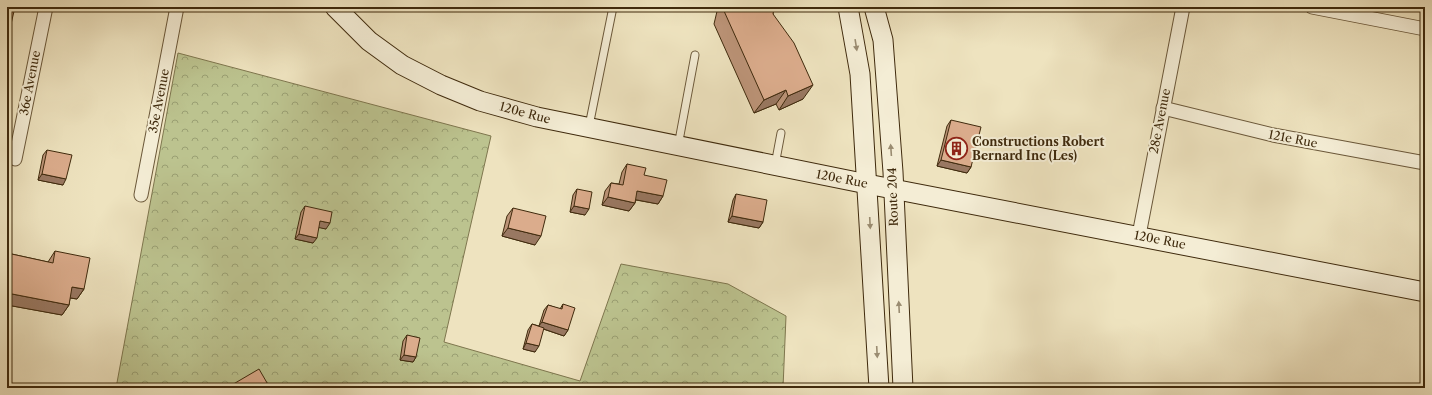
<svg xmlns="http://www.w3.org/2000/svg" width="1432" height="395" font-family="'Libre Caslon Text',serif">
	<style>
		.forest { fill: url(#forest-crowns); stroke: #7e764e }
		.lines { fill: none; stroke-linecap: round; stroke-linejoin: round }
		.lane-casing { stroke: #6b583a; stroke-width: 9 }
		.street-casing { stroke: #6b583a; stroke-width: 15 }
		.secondary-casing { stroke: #3f2a0d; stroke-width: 21 }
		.lane { stroke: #f4edd5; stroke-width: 7 }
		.street { stroke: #f4edd5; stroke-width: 13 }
		.secondary { stroke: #f4edd5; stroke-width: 19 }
		.wall { fill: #bc9478; stroke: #3f2a0d }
		.shaded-wall { fill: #997862; stroke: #3f2a0d }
		.building { fill: #dbac8c; stroke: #3f2a0d }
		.oneway { fill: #9a8c71 }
		.labels { text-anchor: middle; stroke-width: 4; stroke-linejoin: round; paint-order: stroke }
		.street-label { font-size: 12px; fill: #3f2a0d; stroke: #f4edd5 }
		.poi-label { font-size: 12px; font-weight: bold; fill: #3f2a0d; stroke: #f4edd5; text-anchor: start }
	</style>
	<defs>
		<pattern id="forest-crowns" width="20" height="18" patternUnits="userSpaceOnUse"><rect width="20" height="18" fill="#bcc38f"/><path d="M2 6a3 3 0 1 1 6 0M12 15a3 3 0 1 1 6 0" fill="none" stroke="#9a9f73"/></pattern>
	</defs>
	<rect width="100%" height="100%" fill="#eee3bf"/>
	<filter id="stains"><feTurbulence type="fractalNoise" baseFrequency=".005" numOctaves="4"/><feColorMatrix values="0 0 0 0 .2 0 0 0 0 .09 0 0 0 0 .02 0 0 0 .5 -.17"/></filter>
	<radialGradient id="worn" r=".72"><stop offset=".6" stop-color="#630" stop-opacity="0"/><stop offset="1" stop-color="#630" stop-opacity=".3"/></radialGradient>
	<path class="forest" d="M 178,53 L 491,136 L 444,342 L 580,381 L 621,264 L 728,284 L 786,316 L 783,388 L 116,388 Z"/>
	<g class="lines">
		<defs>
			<g id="lane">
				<path d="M 589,126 L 613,7"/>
				<path d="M 678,146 L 695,55"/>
				<path d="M 775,165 L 781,133"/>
			</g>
			<g id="street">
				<path d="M 1312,7 L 1425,29"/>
				<path d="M 1163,108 L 1273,135 L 1425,163"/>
				<path d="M 15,159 L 46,7"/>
				<path d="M 141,195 L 177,7"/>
				<path d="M 1139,235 L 1183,7"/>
			</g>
			<g id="secondary">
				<path d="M 335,7 L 369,41 L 402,65 L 441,85 L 480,101 L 537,117 L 867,184 L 1425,292"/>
				<path d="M 848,7 L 860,74 L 879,388"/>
				<path d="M 874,7 L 883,40 L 893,172 L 903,388"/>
			</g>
		</defs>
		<use href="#lane" class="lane-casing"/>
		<use href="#street" class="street-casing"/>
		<use href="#secondary" class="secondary-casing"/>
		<use href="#lane" class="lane"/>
		<use href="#street" class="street"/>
		<use href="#secondary" class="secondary"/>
	</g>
	<g class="wall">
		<path d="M 718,7 L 774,7 L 773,14 L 803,99 L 779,110 L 776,104 L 754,113 L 714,24 Z"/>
		<path d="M 951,120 L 971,167 L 967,173 L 937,166 L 947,126 Z"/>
		<path d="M 47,150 L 63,185 L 38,180 L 43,155 Z"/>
		<path d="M 627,164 L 644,175 L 663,196 L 658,204 L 636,200 L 635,203 L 629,211 L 602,205 L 605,191 L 611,183 L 619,184 L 622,172 Z"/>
		<path d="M 577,189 L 585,215 L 570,212 L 573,195 Z"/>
		<path d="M 736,194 L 763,222 L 759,228 L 728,222 L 733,200 Z"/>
		<path d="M 305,206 L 326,229 L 319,227 L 313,243 L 295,239 L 301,212 Z"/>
		<path d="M 513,208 L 535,245 L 502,236 L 507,216 Z"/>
		<path d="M 55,251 L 84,289 L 77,299 L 70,298 L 69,305 L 62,315 L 7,305 L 7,253 L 48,262 Z"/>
		<path d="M 563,304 L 568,330 L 564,336 L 543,329 L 535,352 L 523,349 L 528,330 L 532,324 L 539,326 L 544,310 L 548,305 L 560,309 Z"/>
		<path d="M 407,335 L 416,357 L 413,362 L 400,360 L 403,341 Z"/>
	</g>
	<g class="shaded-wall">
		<path d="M 813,85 L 803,99 L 779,110 L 788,96 Z"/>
		<path d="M 786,90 L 776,104 L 754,113 L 764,100 Z"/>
		<path d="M 941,160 L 971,167 L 967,173 L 937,166 Z"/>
		<path d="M 42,174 L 66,179 L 63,185 L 38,180 Z"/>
		<path d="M 637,191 L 663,196 L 658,204 L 632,199 Z"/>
		<path d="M 608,197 L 635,203 L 629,211 L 602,205 Z"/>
		<path d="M 574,206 L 589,209 L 585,215 L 570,212 Z"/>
		<path d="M 732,216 L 763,222 L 759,228 L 728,222 Z"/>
		<path d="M 320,221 L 330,223 L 326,229 L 316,227 Z"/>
		<path d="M 508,228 L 541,236 L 535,245 L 502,236 Z"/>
		<path d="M 299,234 L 317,238 L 313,243 L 295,239 Z"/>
		<path d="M 72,287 L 84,289 L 77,299 L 65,297 Z"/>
		<path d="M 7,293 L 69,305 L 62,315 L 7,305 Z"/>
		<path d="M 542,322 L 568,330 L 564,336 L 538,327 Z"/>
		<path d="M 526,343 L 539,346 L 535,352 L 523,349 Z"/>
		<path d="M 404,355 L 416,357 L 413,362 L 400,360 Z"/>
	</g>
	<g class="building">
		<path d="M 7,7 L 15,7 L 8,37 L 7,37 Z"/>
		<path d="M 724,7 L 774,7 L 773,14 L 794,43 L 813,85 L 788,96 L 786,90 L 764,100 L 724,11 Z"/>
		<path d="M 951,120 L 981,127 L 971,167 L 941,160 Z"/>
		<path d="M 47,150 L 72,155 L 66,179 L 42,174 Z"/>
		<path d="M 627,164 L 646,168 L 644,175 L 667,180 L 663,196 L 637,191 L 635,203 L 608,197 L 611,183 L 623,185 Z"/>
		<path d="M 577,189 L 592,192 L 589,209 L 574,206 Z"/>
		<path d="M 736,194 L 767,200 L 763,222 L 732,216 Z"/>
		<path d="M 305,206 L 332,212 L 330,223 L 320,221 L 317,238 L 299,234 Z"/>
		<path d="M 513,208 L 546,216 L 541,236 L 508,228 Z"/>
		<path d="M 55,251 L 90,258 L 84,289 L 72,287 L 69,305 L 7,293 L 7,253 L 53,263 Z"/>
		<path d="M 563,304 L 575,308 L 568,330 L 542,322 L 548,305 L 562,309 Z"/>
		<path d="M 532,324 L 544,328 L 539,346 L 526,343 Z"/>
		<path d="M 407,335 L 420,338 L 416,357 L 404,355 Z"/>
		<path d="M 259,369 L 270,388 L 231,388 L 230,386 Z"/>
	</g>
	<defs><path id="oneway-solid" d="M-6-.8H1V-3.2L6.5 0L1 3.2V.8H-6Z"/></defs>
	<g class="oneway">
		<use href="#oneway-solid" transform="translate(856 45) rotate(81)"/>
		<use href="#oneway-solid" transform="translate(891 150) rotate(-94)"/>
		<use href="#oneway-solid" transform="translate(870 223) rotate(87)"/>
		<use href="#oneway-solid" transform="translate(899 307) rotate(-93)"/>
		<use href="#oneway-solid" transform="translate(877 352) rotate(87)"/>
	</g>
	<defs>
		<symbol id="building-ring" viewBox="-11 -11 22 22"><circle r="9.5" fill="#f4edd5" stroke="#8f2418" stroke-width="1.5"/><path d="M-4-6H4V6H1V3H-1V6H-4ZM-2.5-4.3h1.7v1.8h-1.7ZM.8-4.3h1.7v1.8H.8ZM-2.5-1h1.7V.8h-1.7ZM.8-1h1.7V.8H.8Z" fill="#8f2418"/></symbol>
	</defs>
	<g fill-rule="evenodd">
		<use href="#building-ring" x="944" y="136" width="25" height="25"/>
	</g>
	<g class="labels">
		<g class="street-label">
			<text transform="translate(30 83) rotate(-79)" y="4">36e Avenue</text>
			<text transform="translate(159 101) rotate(-79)" y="4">35e Avenue</text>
			<text transform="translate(525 113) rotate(15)" y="4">120e Rue</text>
			<text transform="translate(1160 121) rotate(-79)" y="4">28e Avenue</text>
			<text transform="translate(1293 139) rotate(11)" y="4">121e Rue</text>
			<text transform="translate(842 179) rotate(11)" y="4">120e Rue</text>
			<text transform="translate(893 197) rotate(-92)" y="4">Route 204</text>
			<text transform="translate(1160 240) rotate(11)" y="4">120e Rue</text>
		</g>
		<g class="poi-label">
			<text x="972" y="146">Constructions Robert<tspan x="972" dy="14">Bernard Inc (Les)</tspan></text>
		</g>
	</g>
	<rect width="1432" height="395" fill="none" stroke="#eee3bf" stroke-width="24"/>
	<rect x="8" y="8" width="1416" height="379" fill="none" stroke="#3f2a0d" stroke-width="2"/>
	<rect x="12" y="12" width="1408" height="371" fill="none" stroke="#3f2a0d"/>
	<rect width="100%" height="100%" filter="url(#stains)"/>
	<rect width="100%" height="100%" fill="url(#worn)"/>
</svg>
